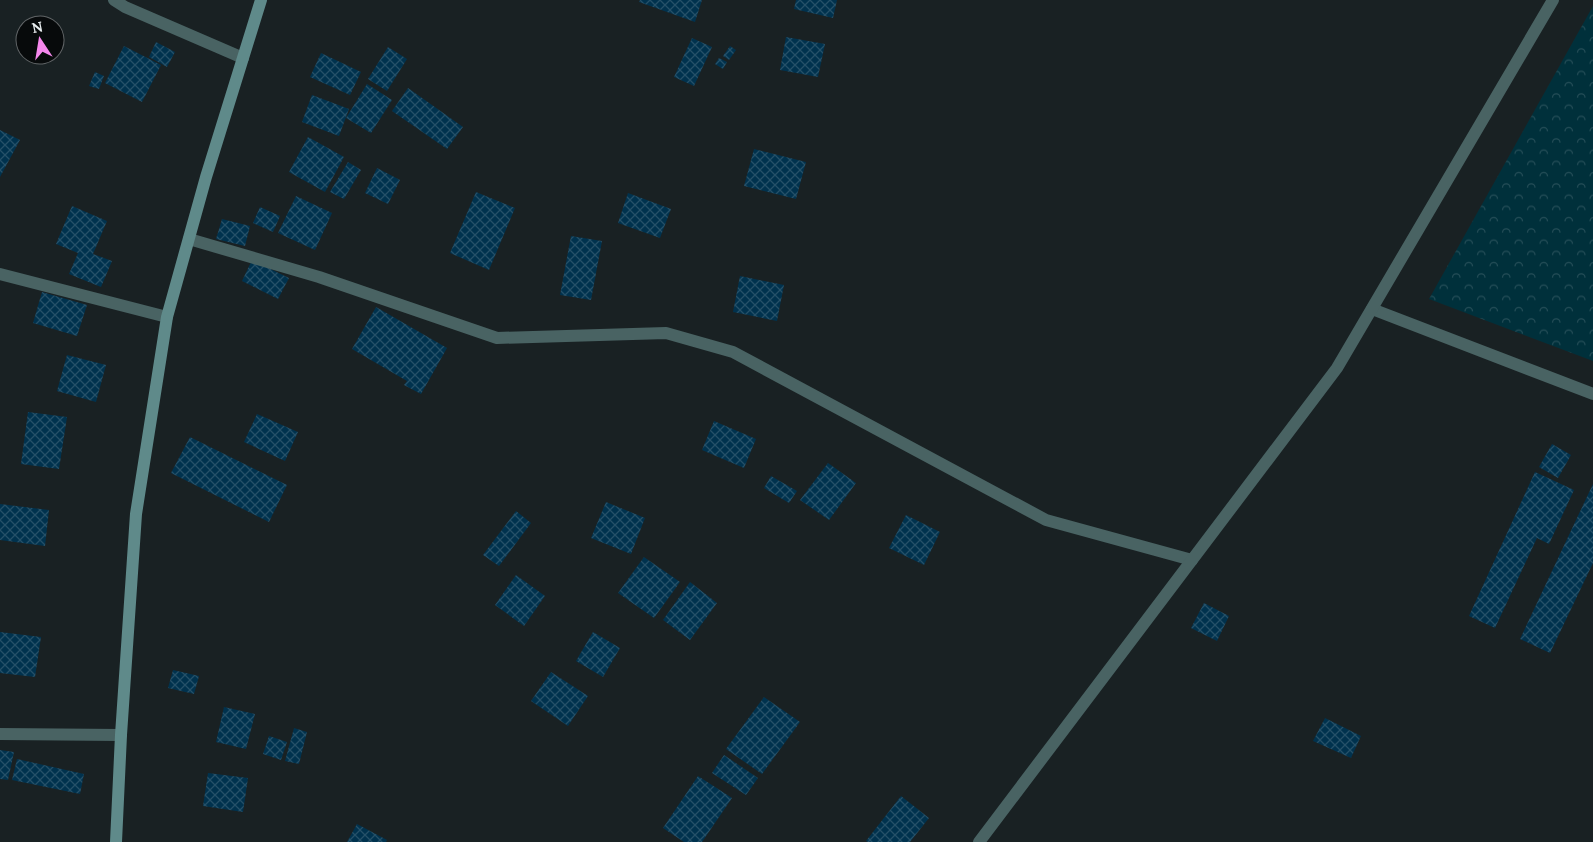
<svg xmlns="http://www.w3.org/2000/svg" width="1593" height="842" font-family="Lora,serif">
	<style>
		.forest { fill: url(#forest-crowns) }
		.building { fill: url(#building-cross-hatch) }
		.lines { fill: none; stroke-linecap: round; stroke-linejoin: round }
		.minor { stroke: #496363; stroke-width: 12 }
		.secondary { stroke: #5f8a8a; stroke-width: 12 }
	</style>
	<defs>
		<pattern id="forest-crowns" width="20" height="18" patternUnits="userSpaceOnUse" patternTransform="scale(1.25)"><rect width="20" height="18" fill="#00303b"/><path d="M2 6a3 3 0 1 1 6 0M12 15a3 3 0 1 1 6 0" fill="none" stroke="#254e58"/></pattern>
		<pattern id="building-cross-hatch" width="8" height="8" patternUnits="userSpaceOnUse" patternTransform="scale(1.25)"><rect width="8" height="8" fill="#00324e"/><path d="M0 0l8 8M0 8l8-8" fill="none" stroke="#255068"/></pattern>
	</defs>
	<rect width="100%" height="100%" fill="#192123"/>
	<path class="forest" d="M 1593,6 L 1593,361 L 1429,299 Z"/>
	<g class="building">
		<path d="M 640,0 L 702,0 L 695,22 L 639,2 Z"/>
		<path d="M 796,0 L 837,0 L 833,18 L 794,9 Z"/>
		<path d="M 786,37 L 825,44 L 818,77 L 780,70 Z"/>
		<path d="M 692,38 L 712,47 L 694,86 L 674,77 Z"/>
		<path d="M 156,42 L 175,52 L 167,67 L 149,57 Z"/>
		<path d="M 124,46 L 161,65 L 142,102 L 105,83 Z"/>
		<path d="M 730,46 L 736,50 L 729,60 L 723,56 Z"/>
		<path d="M 388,47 L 407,59 L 387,91 L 368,79 Z"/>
		<path d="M 321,53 L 361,72 L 350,95 L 310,77 Z"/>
		<path d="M 719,58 L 727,62 L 723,69 L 715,64 Z"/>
		<path d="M 95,72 L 104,76 L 99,89 L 89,86 Z"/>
		<path d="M 367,84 L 392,100 L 371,133 L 346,118 Z"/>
		<path d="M 408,88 L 463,127 L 447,149 L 392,111 Z"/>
		<path d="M 312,95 L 349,109 L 339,136 L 302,122 Z"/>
		<path d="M 0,130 L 20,140 L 0,177 Z"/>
		<path d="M 308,137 L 344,157 L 325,192 L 289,172 Z"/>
		<path d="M 754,149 L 806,162 L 796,199 L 744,186 Z"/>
		<path d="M 348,162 L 361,170 L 344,199 L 330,192 Z"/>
		<path d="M 377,168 L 400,180 L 388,204 L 365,193 Z"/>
		<path d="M 476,192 L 515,208 L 489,270 L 450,253 Z"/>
		<path d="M 628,193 L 671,209 L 660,238 L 618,223 Z"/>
		<path d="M 296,196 L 332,213 L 315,250 L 278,233 Z"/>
		<path d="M 72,206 L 107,221 L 93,254 L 112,261 L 101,287 L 69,274 L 78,253 L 56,244 Z"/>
		<path d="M 260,207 L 280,216 L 273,232 L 253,223 Z"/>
		<path d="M 222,219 L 250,226 L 245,246 L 216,239 Z"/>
		<path d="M 571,236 L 602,241 L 591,300 L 560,295 Z"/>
		<path d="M 252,260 L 289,278 L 278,299 L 242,281 Z"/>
		<path d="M 740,276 L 784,285 L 777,321 L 733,312 Z"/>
		<path d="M 42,292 L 87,305 L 77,336 L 33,323 Z"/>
		<path d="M 376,307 L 447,348 L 421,394 L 404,385 L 407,381 L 352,349 Z"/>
		<path d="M 67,355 L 106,365 L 96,402 L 57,391 Z"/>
		<path d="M 28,412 L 67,417 L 59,469 L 21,464 Z"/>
		<path d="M 257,414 L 298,432 L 285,461 L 244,442 Z"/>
		<path d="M 714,421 L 756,439 L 744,468 L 702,450 Z"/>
		<path d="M 190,437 L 287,485 L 269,522 L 171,473 Z"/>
		<path d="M 1552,444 L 1571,455 L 1558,478 L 1539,467 Z"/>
		<path d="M 828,463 L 856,483 L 829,520 L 800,500 Z"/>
		<path d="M 1535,472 L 1574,490 L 1549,544 L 1537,538 L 1495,628 L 1469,616 Z"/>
		<path d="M 771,476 L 797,491 L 789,503 L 764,488 Z"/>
		<path d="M 1593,484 L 1593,563 L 1550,653 L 1520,639 Z"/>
		<path d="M 606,502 L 645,518 L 631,554 L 591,538 Z"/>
		<path d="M 0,504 L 49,510 L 45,546 L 0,540 Z"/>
		<path d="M 516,511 L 531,523 L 499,566 L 483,555 Z"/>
		<path d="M 906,515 L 940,532 L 924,565 L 889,548 Z"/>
		<path d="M 644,557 L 680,582 L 654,618 L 618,593 Z"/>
		<path d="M 516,575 L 545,596 L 524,626 L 495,605 Z"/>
		<path d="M 690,582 L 717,603 L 690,640 L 663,620 Z"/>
		<path d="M 1204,603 L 1229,616 L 1217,641 L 1191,628 Z"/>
		<path d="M 0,632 L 41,637 L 35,677 L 0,673 Z"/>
		<path d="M 593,632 L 620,648 L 603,677 L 576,661 Z"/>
		<path d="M 173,670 L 199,676 L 194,694 L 168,688 Z"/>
		<path d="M 551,672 L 588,696 L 568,726 L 531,701 Z"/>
		<path d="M 764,697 L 800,722 L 762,774 L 726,749 Z"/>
		<path d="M 224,707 L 255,714 L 246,749 L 216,742 Z"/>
		<path d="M 1325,718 L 1361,736 L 1351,758 L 1313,741 Z"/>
		<path d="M 294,728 L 307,732 L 299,764 L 285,761 Z"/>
		<path d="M 269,736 L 287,742 L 281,760 L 263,754 Z"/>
		<path d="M 0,750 L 14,752 L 8,780 L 0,779 Z"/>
		<path d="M 724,755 L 758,778 L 746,795 L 712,773 Z"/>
		<path d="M 17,759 L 84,774 L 80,794 L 12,780 Z"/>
		<path d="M 208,773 L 248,778 L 243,812 L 203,806 Z"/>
		<path d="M 698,776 L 732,798 L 702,842 L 684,842 L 663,828 Z"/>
		<path d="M 901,796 L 929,818 L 910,842 L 868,842 L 866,841 Z"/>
		<path d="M 357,824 L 387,840 L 386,842 L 347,842 Z"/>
	</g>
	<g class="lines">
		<g class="minor">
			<path d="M 114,0 L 125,7 L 243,58"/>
			<path d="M 189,239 L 319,277 L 497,338 L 666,333 L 733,352 L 1046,520 L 1192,560"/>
			<path d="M 0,274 L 167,317"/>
			<path d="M 1372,309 L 1593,394"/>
			<path d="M 0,734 L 121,735"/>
			<path d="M 979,842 L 1337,368 L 1553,0"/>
		</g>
		<path class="secondary" d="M 116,842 L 121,735 L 136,514 L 167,317 L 206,177 L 261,0"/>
	</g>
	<g transform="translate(40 40) rotate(348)"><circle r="24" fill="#070a0b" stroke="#616567"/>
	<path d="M0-4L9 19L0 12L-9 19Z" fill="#f688ed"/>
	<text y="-8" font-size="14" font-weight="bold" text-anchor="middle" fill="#e9eef0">N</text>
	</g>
</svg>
